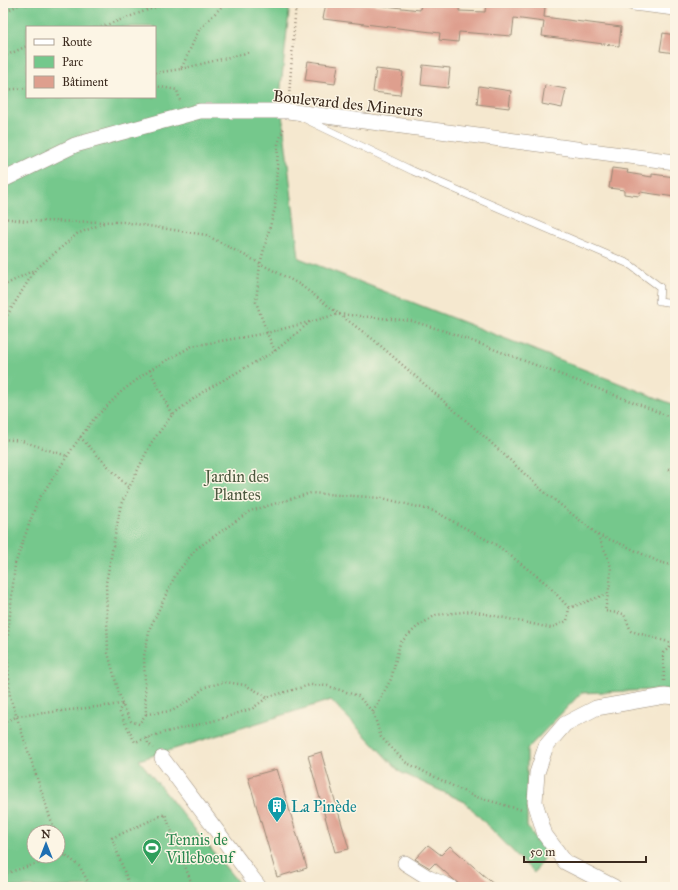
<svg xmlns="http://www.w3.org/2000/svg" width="678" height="890" font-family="'IM FELL Great Primer',serif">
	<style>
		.green { fill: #74c88c; stroke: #587955; fill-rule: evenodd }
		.building { fill: #de9f8e }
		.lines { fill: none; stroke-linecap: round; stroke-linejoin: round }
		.lane-casing { stroke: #988976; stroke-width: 8 }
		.street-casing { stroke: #988976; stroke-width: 16 }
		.path { stroke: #988976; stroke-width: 2.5; stroke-dasharray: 1 3; stroke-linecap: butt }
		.lane { stroke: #fff; stroke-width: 7 }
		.street { stroke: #fff; stroke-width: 15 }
		.labels { text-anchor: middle; stroke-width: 3; stroke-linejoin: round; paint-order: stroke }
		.street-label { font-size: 16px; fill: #3b2a1e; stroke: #fcf5e5 }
		.park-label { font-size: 16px; fill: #4c593f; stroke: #fcf5e5 }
		.culture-label { font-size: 16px; fill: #0d838f; stroke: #fcf5e5; text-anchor: start }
		.leisure-label { font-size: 16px; fill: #27864d; stroke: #fcf5e5; text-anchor: start }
	</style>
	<rect width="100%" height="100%" fill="#fcf5e5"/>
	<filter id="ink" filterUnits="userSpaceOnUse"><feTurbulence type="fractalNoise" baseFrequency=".025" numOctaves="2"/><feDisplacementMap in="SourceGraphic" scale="8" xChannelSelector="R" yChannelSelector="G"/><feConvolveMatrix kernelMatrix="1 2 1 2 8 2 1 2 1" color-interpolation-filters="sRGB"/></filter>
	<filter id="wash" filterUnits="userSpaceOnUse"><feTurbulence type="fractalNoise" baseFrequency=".012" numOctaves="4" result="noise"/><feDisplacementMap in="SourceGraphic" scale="16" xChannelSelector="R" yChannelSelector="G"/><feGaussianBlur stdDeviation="0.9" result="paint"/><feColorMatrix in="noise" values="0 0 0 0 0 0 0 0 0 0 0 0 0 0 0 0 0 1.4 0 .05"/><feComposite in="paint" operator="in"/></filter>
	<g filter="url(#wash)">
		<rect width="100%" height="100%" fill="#f5e8cf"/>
		<path class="green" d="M 3,3 L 290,3 L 280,96 L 299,258 L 675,405 L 675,689 L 581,693 L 527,749 L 527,827 L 547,852 L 534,873 L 465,802 L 400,772 L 331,700 L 139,760 L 240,885 L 239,887 L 3,887 ZM 27,27 L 155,27 L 155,97 L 27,97 ZM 34,832 L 58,832 L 58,856 L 34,856 Z"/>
		<g id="blocks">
			<g class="building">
				<path d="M 326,3 L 358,3 L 420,10 L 421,3 L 460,3 L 459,11 L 485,12 L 486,3 L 506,3 L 545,7 L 544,17 L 621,27 L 619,46 L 542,36 L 544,22 L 514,18 L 512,36 L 459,32 L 458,42 L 439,40 L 440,33 L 323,19 Z"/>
				<path d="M 663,33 L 675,35 L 675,53 L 660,51 Z"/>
				<path d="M 308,61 L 338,65 L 335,84 L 305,80 Z"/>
				<path d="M 423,65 L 450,68 L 448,88 L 421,85 Z"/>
				<path d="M 376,69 L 403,72 L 400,95 L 373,92 Z"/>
				<path d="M 545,85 L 566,89 L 562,108 L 542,104 Z"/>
				<path d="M 479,86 L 511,91 L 509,108 L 477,104 Z"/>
				<path d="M 612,168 L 628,170 L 627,173 L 652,177 L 652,174 L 675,177 L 675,197 L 640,192 L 639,196 L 624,194 L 624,190 L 609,188 Z"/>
				<path d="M 321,752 L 349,849 L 335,852 L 308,756 Z"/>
				<path d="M 277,769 L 307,868 L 277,877 L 248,777 Z"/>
				<path d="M 428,845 L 441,855 L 450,846 L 497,887 L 462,887 L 435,863 L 430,868 L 415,859 Z"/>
			</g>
		</g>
	</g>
	<g filter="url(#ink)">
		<use href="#blocks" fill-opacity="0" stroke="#988976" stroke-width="1"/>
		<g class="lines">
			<defs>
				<path id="lane" d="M 301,117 L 413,171 L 629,264 L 660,287 L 659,301 L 675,303"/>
				<g id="street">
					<path d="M 633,3 L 675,8"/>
					<path d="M 3,180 L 75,145 L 200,111 L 288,111 L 675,162"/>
					<path d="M 162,758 L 259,887"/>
					<path d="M 405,863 L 429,878 L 450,887"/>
					<path d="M 614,887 L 565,862 L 545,835 L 535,802 L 537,773 L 546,746 L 565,724 L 596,708 L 665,696 L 675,697"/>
				</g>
			</defs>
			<use href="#lane" class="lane-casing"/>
			<use href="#street" class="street-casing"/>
			<g class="path">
				<path d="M 3,13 L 22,3"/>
				<path d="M 101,27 L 167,3"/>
				<path d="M 3,57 L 27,46"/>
				<path d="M 181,69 L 250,52"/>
				<path d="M 155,73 L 181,69 L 199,30 L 225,3"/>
				<path d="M 155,86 L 177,90 L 180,101"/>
				<path d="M 3,90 L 27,88"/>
				<path d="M 289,96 L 296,3"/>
				<path d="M 3,218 L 26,221 L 123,222 L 206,235 L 299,284 L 374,340 L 487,439 L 542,490 L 597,534 L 607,555 L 611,567 L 610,583 L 605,611 L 624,614 L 631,631 L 675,644"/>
				<path d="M 3,286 L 34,270"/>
				<path d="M 3,322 L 35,270 L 77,234 L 104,223"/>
				<path d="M 310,322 L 275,351 L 204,391 L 172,415 L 151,443 L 121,504 L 106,583 L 108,653 L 122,704 L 131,721 L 139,724 L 146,714 L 144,656 L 150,628 L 176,574 L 196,549 L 250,511 L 311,493 L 382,498 L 434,511 L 498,546 L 547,584 L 569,608"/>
				<path d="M 275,351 L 267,333 L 256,302 L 260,264 L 275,208 L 278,144 L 284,127"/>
				<path d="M 150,370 L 172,415"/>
				<path d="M 80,437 L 129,488"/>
				<path d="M 3,439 L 22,441 L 67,456"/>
				<path d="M 668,469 L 675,472"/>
				<path d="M 669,469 L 675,467"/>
				<path d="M 598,535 L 626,546 L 659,562 L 675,566"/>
				<path d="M 569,608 L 607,594"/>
				<path d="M 664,681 L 663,653 L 675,643"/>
				<path d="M 122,705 L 119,711 L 135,742 L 162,733 L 221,719 L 253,708 L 268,697 L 310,685 L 328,686 L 358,696 L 373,712 L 381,737 L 405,762 L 473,796 L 522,810"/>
				<path d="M 373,712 L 391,679 L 400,643 L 417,627 L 436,615 L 472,611 L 551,628 L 567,621 L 569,608"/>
				<path d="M 146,714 L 172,711 L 190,700 L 205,687 L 225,682 L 245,685 L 268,697"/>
				<path d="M 3,723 L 18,716 L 122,704"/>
				<path d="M 147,738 L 148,743 L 153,748"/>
				<path d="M 55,832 L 10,697 L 7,644 L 15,564 L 37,502 L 74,446 L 93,420 L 122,391 L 150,370 L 192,346 L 267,333 L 339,314 L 412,321 L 451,333 L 646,407 L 675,419"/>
				<path d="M 58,842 L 66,855 L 80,867 L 91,887"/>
				<path d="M 3,874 L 66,855"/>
				<path d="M 130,887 L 112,838 L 165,814 L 193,887"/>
			</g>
			<use href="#lane" class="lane"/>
			<use href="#street" class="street"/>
		</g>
	</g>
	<defs>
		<symbol id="building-pin" viewBox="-11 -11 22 30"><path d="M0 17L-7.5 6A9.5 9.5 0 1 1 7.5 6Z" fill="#0f9aa8" stroke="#fcf5e5"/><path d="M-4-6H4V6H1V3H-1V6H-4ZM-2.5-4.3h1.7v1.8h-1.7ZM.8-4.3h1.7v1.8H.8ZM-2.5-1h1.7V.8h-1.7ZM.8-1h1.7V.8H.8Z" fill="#fff"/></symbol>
		<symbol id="stadium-pin" viewBox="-11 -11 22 30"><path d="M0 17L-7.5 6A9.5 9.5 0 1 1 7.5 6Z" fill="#2e9e5b" stroke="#fcf5e5"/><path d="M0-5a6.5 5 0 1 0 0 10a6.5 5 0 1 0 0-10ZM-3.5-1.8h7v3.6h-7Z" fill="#fff"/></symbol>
	</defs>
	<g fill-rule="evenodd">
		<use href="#building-pin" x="266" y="795" width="22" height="30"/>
		<use href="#stadium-pin" x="141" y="837" width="22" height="30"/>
	</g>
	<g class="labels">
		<g class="street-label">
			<text transform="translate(348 103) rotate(6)" y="6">Boulevard des Mineurs</text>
		</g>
		<g class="park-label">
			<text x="237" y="482">Jardin des<tspan x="237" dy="18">Plantes</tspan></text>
		</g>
		<g class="culture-label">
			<text x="291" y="812">La Pinède</text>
		</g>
		<g class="leisure-label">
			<text x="166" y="845">Tennis de<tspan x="166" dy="18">Villeboeuf</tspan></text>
		</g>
	</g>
	<rect width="678" height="890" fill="none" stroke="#fcf5e5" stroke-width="16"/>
	<rect x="26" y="26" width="130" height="72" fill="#fcf5e5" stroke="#afa495"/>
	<rect x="34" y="39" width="20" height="6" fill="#ffffff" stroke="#afa495"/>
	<text x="62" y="46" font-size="12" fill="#3b2a1e">Route</text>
	<rect x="34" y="56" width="20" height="12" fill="#74c88c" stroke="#afa495"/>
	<text x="62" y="66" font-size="12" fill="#3b2a1e">Parc</text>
	<rect x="34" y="76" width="20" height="12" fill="#de9f8e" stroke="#afa495"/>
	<text x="62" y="86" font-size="12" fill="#3b2a1e">Bâtiment</text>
	<g transform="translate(46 844)"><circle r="19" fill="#fcf5e5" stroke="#afa495"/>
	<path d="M0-3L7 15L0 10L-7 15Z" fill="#1f6fb2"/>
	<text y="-6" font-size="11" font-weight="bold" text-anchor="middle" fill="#3b2a1e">N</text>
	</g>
	<path d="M524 856v6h122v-6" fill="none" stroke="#3b2a1e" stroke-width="2"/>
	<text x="530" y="856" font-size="12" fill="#3b2a1e" stroke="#fcf5e5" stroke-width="3" paint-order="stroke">50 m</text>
</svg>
